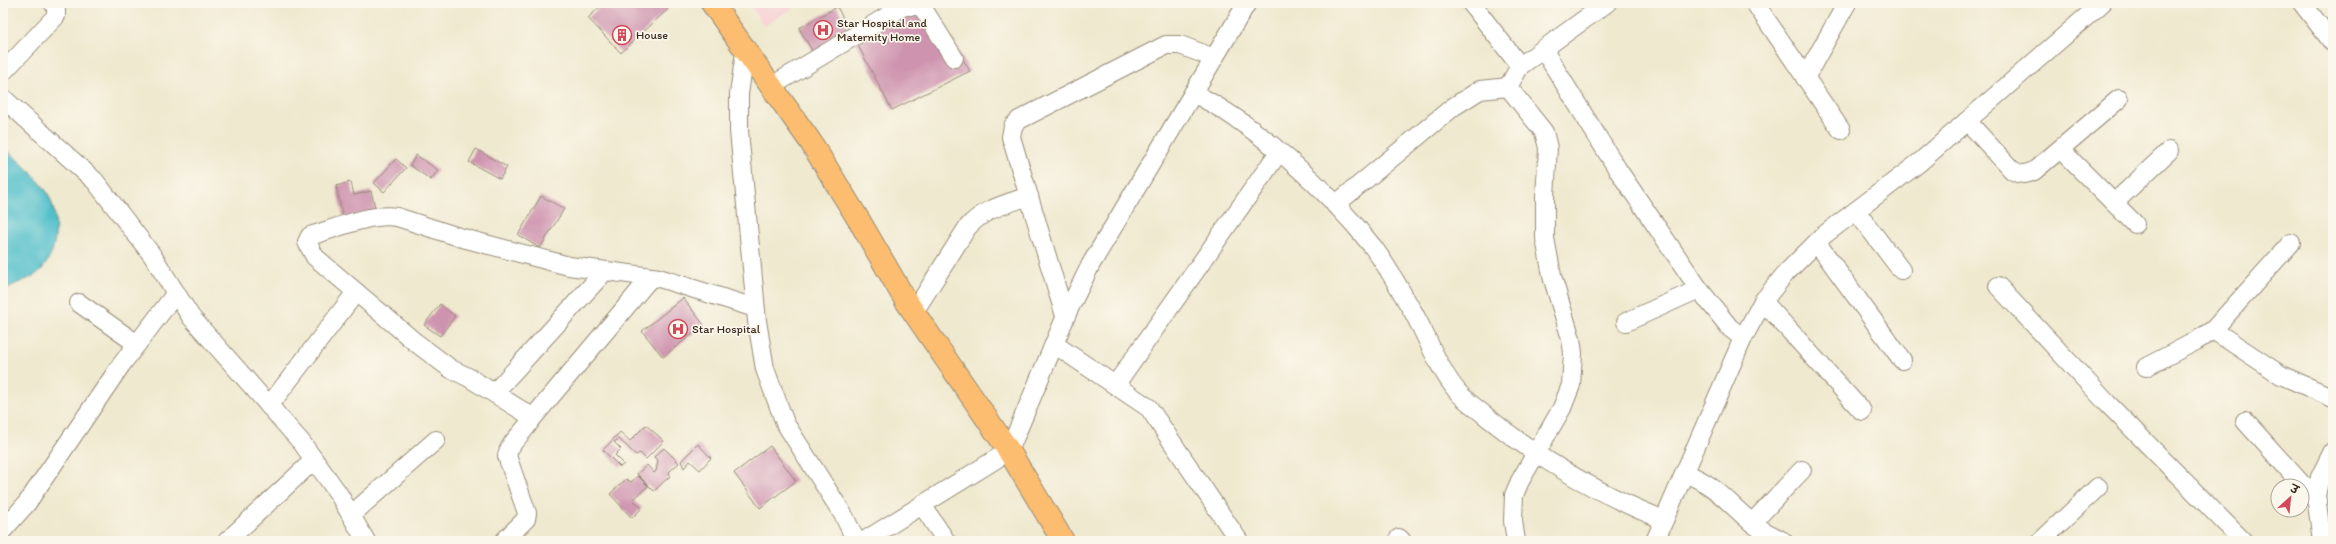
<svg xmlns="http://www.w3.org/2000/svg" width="2336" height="544" font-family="Itim,'Playpen Sans Deva',sans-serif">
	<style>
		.built { fill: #f7cfd4 }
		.water { fill: #53c0cb; stroke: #477574 }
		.building { fill: #ce93ae }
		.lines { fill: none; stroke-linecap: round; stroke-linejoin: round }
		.minor-casing { stroke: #958a76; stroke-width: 20 }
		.major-casing { stroke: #958a76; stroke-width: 24 }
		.minor { stroke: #fff; stroke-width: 18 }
		.major { stroke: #fcbd6f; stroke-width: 22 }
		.labels { text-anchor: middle; stroke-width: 3.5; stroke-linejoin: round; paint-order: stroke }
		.poi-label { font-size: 12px; fill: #3b2a1e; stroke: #fbf7ec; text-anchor: start }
	</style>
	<rect width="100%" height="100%" fill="#fbf7ec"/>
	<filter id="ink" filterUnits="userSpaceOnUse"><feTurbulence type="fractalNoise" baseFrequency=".025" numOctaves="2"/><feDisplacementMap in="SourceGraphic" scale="8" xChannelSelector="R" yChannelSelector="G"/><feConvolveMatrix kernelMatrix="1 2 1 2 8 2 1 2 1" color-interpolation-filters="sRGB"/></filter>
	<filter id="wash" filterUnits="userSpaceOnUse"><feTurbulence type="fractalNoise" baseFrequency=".012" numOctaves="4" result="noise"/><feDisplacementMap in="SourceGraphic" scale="16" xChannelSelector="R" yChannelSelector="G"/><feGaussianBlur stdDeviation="0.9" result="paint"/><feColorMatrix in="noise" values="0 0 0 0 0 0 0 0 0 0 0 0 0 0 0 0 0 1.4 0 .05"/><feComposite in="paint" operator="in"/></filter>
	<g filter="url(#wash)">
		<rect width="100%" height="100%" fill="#efe9cf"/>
		<path class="built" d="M 749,3 L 800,3 L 764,26 Z"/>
		<path class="water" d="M 3,146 C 16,159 31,171 42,185 C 60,206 61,251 40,271 C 30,281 13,282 3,292 Z"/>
		<g id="blocks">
			<g class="building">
				<path d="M 604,3 L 662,3 L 668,9 L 621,53 L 588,18 Z"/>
				<path d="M 929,3 L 970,71 L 892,110 L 853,36 Z"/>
				<path d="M 837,7 L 851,33 L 814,54 L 799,28 Z"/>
				<path d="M 476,149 L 507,167 L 500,179 L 469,162 Z"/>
				<path d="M 416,155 L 438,170 L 431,180 L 410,165 Z"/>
				<path d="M 396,159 L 406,168 L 384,192 L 374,183 Z"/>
				<path d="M 351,182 L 354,195 L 371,191 L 377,215 L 344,222 L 336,186 Z"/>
				<path d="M 541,196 L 564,209 L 540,248 L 518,235 Z"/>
				<path d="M 683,298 L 704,325 L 663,357 L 642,331 Z"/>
				<path d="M 440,304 L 455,316 L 440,336 L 424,325 Z"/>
				<path d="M 646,425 L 664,441 L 646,459 L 640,453 L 636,455 L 619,439 L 614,442 L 621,449 L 615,455 L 624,464 L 620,467 L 603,450 L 620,432 L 630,441 Z"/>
				<path d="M 698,444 L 711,458 L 700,470 L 690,461 L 684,468 L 681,461 Z"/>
				<path d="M 770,446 L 796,481 L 760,508 L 734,473 Z"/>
				<path d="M 664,448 L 679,463 L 669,472 L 670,476 L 654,491 L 637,474 L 647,465 L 654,473 L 656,471 L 658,461 L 654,457 Z"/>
				<path d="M 638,476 L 648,486 L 633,500 L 642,508 L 632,518 L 610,494 L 626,479 L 631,482 Z"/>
			</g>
		</g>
	</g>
	<g filter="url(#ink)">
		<use href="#blocks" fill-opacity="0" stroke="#958a76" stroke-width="1"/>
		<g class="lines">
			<defs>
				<g id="minor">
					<path d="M 1471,3 L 1520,66"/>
					<path d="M 1755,3 L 1841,130"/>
					<path d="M 2302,3 L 2333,43"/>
					<path d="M 1543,49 L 1618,170 L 1699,289 L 1730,328 L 1743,338"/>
					<path d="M 745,52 L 739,94 L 739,131 L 757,321 L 765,369 L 785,423 L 844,516 L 856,541"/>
					<path d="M 3,72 L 56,16 L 56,7 L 53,3"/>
					<path d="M 1805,78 L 1847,3"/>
					<path d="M 770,87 L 904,6 L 919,6 L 924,10 L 954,58"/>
					<path d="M 1508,87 L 1544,132 L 1548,148 L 1545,196 L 1545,238 L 1552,276 L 1571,339 L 1573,353 L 1571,385 L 1562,408 L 1520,481 L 1514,495 L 1513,521 L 1516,541"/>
					<path d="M 1508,87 L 1520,66 L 1607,3"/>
					<path d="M 1193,93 C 1257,125 1328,190 1373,247 C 1385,263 1396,282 1406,300 C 1425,329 1435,364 1457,391 C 1465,401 1478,409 1487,417 C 1540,460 1601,495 1664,520"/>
					<path d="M 3,98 L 95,181 L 152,255 L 191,317 L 302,443 L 338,493 L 366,541"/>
					<path d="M 1967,121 L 2012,170 C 2020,175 2025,175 2034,171 L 2119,99"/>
					<path d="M 2060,149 L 2135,224"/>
					<path d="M 2114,203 L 2169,151"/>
					<path d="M 1335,205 L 1453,107 L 1480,90 L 1508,87"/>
					<path d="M 1856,211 L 1901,270"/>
					<path d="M 1817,243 L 1902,360"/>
					<path d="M 1998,286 L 2107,403 L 2243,541"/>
					<path d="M 1763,301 L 1862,411"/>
					<path d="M 79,303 L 137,344"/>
					<path d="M 914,312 L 967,228 C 983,209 1006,204 1029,196"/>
					<path d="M 1065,316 L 1011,137 L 1013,126 L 1019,120 L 1166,45 L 1180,45 L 1214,58"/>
					<path d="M 1626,322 L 1699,289"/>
					<path d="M 2213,330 L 2281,375 L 2333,398"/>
					<path d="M 1054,344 L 1149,408 L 1239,541"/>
					<path d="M 2146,367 L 2196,341 L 2213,330 L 2291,243"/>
					<path d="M 1116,384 L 1279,152"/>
					<path d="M 495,392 L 605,271"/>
					<path d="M 269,406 L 356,292"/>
					<path d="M 531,420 L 651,277"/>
					<path d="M 2245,421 L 2317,501"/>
					<path d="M 1684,473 C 1715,484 1727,502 1751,522 C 1761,531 1772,535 1783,541"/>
					<path d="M 922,505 L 946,541"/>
					<path d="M 351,515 L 436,440"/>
					<path d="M 1752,523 L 1802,470"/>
					<path d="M 3,530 L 27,503 L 121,365 L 176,293"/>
					<path d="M 1399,538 L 1402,541"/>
					<path d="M 227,541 L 314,460"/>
					<path d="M 504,541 L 526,519 L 527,513 L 507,456 C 509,442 524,433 531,420 L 529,415 L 468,377 L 451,369 L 415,342 L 315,257 L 307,242 L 310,236 C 337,228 370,213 397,217 L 459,237 L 569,266 L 659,278 L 755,308"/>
					<path d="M 864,541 L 1009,451 L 1068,311 L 1091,264 L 1247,3"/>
					<path d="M 1655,541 L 1743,338 L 1763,301 L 1786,273 L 1824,235 L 1920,162 L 2102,3"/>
					<path d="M 2041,541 L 2098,487"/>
					<path d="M 2322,541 L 2316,496 L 2320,477 L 2333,451"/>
				</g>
				<path id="major" d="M 712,3 L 810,141 L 860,222 L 906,301 L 1009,451 L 1063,541"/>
			</defs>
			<use href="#minor" class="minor-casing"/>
			<use href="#major" class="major-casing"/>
			<use href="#minor" class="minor"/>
			<use href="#major" class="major"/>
		</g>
	</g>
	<defs>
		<symbol id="hospital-ring" viewBox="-11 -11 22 22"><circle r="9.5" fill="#fbf7ec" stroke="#d1495b" stroke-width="1.5"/><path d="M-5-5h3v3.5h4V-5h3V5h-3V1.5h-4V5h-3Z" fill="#d1495b"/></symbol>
		<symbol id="building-ring" viewBox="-11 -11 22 22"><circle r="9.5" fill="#fbf7ec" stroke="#d1495b" stroke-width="1.5"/><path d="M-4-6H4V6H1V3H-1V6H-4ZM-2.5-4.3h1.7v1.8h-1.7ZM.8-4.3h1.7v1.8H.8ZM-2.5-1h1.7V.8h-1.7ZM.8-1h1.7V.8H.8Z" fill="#d1495b"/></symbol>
	</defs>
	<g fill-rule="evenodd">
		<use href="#hospital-ring" x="812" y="19" width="22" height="22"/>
		<use href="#building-ring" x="611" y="24" width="22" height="22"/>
		<use href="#hospital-ring" x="667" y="318" width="22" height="22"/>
	</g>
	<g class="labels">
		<g class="poi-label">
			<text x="837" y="27">Star Hospital and<tspan x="837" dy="14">Maternity Home</tspan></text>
			<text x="636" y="39">House</text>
			<text x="692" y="333">Star Hospital</text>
		</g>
	</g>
	<rect width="2336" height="544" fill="none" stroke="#fbf7ec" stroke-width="16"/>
	<g transform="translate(2290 498) rotate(27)"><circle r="19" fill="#fbf7ec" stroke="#aea59a"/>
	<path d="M0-3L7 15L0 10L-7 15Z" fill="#d1495b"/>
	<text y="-6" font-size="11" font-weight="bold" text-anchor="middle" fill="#3b2a1e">उ</text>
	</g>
</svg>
